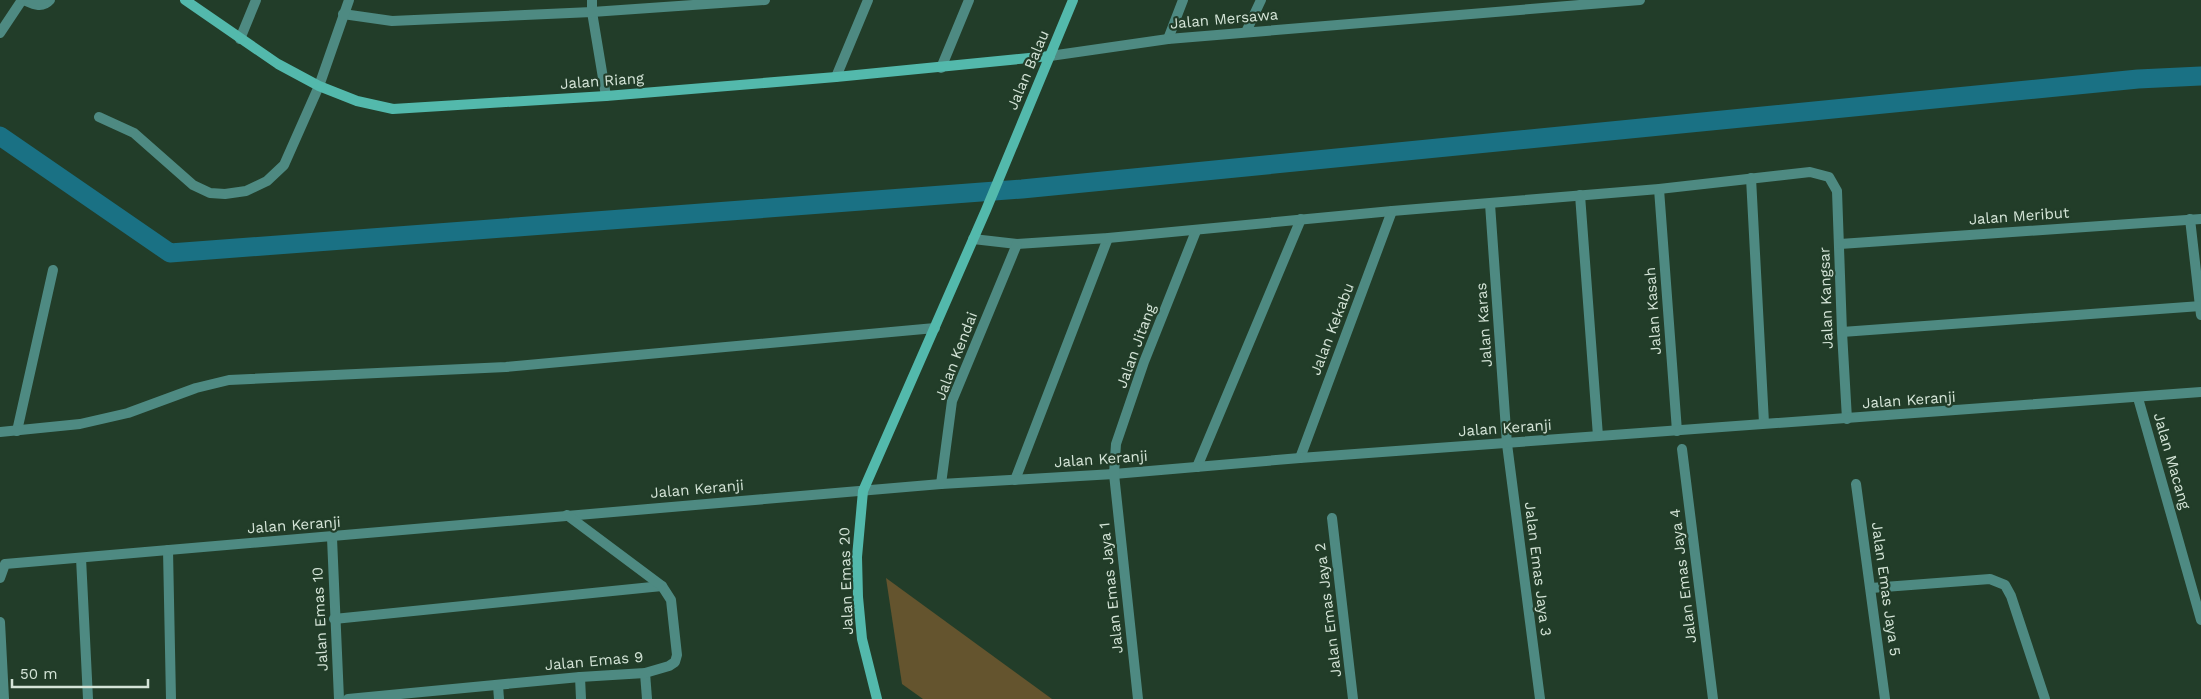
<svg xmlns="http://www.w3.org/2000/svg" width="2201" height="699" font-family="'Work Sans',sans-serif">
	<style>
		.green { fill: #64542e }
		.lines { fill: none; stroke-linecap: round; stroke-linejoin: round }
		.canal { stroke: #1a7184; stroke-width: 19 }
		.lane { stroke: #4e8a82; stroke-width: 10 }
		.street { stroke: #4e8a82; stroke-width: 10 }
		.secondary { stroke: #53b9ac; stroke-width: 10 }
		.labels { text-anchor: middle; stroke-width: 4.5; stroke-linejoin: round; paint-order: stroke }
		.street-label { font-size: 15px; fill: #d4e4d7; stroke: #223d29 }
	</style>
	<rect width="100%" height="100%" fill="#223d29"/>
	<path class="green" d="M 886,578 L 1052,699 L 923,699 L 902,684 Z"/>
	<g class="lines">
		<path class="canal" d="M 0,136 L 170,253 L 1022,189 L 2138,79 L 2201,76"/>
		<g class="lane">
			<path d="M 592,0 L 592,12 L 606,96"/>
			<path d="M 343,14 L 392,21 L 592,12 L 765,0"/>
			<path d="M 240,39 L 256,0"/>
			<path d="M 1168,39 L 1183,0"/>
			<path d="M 941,68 L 969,0"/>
			<path d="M 1751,178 L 1764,423"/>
			<path d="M 1580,195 L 1598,436"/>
			<path d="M 2190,219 L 2201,315"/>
			<path d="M 1842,332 L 2201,306"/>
			<path d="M 1197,467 L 1301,219"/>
			<path d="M 1015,480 L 1108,238"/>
			<path d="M 81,558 L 88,699"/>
			<path d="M 334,619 L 662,586"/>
			<path d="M 645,673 L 647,699"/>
			<path d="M 580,677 L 581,699"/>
		</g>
		<g class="street">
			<path d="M 24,0 C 33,4 42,9 50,0"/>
			<path d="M 1246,32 L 1261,0"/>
			<path d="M 0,33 L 22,0"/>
			<path d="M 1050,56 L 1168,39 L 1640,0"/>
			<path d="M 836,77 L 868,0"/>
			<path d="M 99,117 L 134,133 L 193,185 L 210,193 L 225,194 L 246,191 L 267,181 L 284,165 L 319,86 L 349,0"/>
			<path d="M 1659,189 L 1677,431"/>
			<path d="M 1490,204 L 1507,444 L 1540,699"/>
			<path d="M 973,239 L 1017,244 L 1108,238 L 1392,211 L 1659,189 L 1810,172 L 1829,177 L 1837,191 L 1842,332 L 1847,419"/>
			<path d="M 1840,244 L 2201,219"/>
			<path d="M 2138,398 L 2201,620"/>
			<path d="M 17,431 L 53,270"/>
			<path d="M 0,432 L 80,424 L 128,413 L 196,388 L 229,380 L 506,367 L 935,328"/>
			<path d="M 1682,449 L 1713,699"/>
			<path d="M 1300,458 L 1392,211"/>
			<path d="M 941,484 L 952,401 L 1017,244"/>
			<path d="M 1856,484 L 1885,699"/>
			<path d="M 1332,518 L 1353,699"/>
			<path d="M 332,538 L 339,699"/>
			<path d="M 168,550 L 171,699"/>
			<path d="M 0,578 L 5,564 L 941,484 L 1114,474 L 1300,458 L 2201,392"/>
			<path d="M 1871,588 L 1990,579 L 2005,585 L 2011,596 L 2045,699"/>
			<path d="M 0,622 L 4,699"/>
			<path d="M 498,686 L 499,699"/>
			<path d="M 348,699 L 580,677 L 645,673 L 669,666 L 675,662 L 677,655 L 671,600 L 662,586 L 567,515"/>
			<path d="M 1138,699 L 1114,474 L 1116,444 L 1144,362 L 1196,231"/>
		</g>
		<g class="secondary">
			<path d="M 185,0 L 278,64 L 319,86 L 357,101 L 393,109 L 606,96 L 836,77 L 1050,56"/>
			<path d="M 877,699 L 862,639 L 858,597 L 857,557 L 863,491 L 986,210 L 1073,0"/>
		</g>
	</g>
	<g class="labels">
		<g class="street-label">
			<text transform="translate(1224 19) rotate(-5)" y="5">Jalan Mersawa</text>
			<text transform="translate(1028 70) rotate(-67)" y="5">Jalan Balau</text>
			<text transform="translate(602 81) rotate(-4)" y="5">Jalan Riang</text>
			<text transform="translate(2019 216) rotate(-4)" y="5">Jalan Meribut</text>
			<text transform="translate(1826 298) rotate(-92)" y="5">Jalan Kangsar</text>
			<text transform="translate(1653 311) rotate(-94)" y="5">Jalan Kasah</text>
			<text transform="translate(1484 325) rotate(-94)" y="5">Jalan Karas</text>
			<text transform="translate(1332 329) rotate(-69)" y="5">Jalan Kekabu</text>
			<text transform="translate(1136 346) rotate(-70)" y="5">Jalan Jitang</text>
			<text transform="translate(956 356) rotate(-69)" y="5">Jalan Kendai</text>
			<text transform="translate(1909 400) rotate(-4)" y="5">Jalan Keranji</text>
			<text transform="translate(1505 428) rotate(-4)" y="5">Jalan Keranji</text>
			<text transform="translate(1101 459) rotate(-4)" y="5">Jalan Keranji</text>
			<text transform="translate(2172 461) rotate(74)" y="5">Jalan Macang</text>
			<text transform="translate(697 489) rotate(-5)" y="5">Jalan Keranji</text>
			<text transform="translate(294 525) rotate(-4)" y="5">Jalan Keranji</text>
			<text transform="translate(1538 569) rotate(83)" y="5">Jalan Emas Jaya 3</text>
			<text transform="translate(1683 576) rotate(-97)" y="5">Jalan Emas Jaya 4</text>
			<text transform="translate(846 581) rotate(-92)" y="5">Jalan Emas 20</text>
			<text transform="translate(1111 588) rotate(-96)" y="5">Jalan Emas Jaya 1</text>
			<text transform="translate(1886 589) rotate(82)" y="5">Jalan Emas Jaya 5</text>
			<text transform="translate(1328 610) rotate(-97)" y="5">Jalan Emas Jaya 2</text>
			<text transform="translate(320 619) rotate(-93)" y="5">Jalan Emas 10</text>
			<text transform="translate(594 661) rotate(-5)" y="5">Jalan Emas 9</text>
		</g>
	</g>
	<path d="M12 679v8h136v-8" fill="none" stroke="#d4e4d7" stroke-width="2.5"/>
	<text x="20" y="679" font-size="15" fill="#d4e4d7" stroke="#223d29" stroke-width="4" paint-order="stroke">50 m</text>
</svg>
